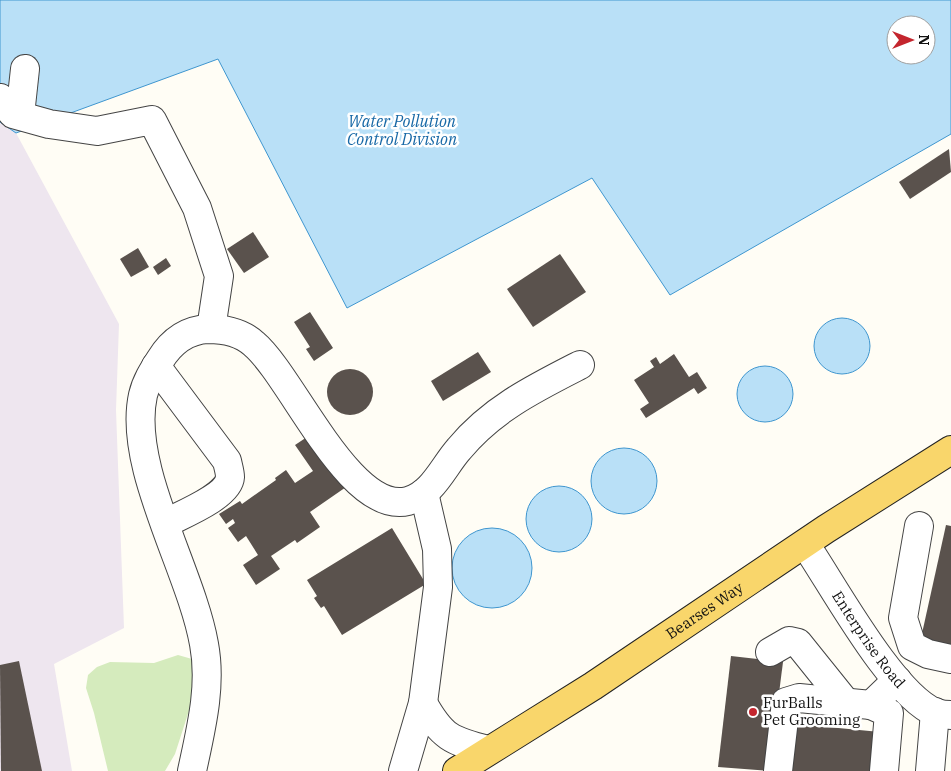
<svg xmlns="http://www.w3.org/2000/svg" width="951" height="771" font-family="'IBM Plex Serif',serif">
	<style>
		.industrial { fill: #eee6ef }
		.green { fill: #d5ebbd }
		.water { fill: #b9e0f7; stroke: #3f96cf; fill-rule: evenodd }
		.building { fill: #5a524d }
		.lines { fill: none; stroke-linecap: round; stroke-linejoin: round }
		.minor-casing { stroke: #444; stroke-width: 30 }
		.major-casing { stroke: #222; stroke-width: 30 }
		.minor { stroke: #fff; stroke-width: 28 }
		.major { stroke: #f9d66b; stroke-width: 28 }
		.poi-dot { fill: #c4262e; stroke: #fff; stroke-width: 2 }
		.labels { text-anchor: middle; stroke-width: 5; stroke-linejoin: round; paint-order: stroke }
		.street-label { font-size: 15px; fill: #111; stroke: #fff }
		.poi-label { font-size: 15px; fill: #111; stroke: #fff; text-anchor: start }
		.water-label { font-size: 16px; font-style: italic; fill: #1768a6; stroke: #fff }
	</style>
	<rect width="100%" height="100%" fill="#fffdf5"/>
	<path class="industrial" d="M 0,122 L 16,133 L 119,324 L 116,410 L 124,628 L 54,664 L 72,771 L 0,771 Z"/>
	<path class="green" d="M 178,655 L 192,659 L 196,689 L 175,754 L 165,771 L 108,771 L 94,713 L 86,688 L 88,675 L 97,667 L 110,662 L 154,663 Z"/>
	<g class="water">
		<path d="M 0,0 L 951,0 L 951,134 L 670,295 L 592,178 L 347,308 L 218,59 L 16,133 L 0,122 ZM 896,25 L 926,25 L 926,55 L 896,55 Z"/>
		<circle cx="842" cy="346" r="28"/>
		<circle cx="765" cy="394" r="28"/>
		<circle cx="624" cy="481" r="33"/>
		<circle cx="559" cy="519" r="33"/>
		<circle cx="492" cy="568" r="40"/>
	</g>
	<g class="building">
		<path d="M 949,149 L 951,172 L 910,199 L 899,182 Z"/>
		<path d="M 253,232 L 269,257 L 244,273 L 227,249 Z"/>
		<path d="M 138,248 L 149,267 L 131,277 L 120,259 Z"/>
		<path d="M 560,254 L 586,292 L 533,327 L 507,289 Z"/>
		<path d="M 166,258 L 171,266 L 158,275 L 153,267 Z"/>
		<path d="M 310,312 L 333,348 L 314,361 L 306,349 L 310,347 L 294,322 Z"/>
		<path d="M 478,352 L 491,372 L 443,401 L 431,381 Z"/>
		<path d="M 674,354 L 689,377 L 697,372 L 707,388 L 698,394 L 694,388 L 646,418 L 640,409 L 649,403 L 634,380 L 654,367 L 650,361 L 656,357 L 660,364 Z"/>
		<circle cx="350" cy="392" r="23"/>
		<path d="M 310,435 L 349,485 L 310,512 L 320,527 L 297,543 L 295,540 L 271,556 L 280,569 L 256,585 L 243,565 L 258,555 L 246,536 L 238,542 L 228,528 L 235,523 L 233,519 L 226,524 L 219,514 L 240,501 L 242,504 L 276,480 L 275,478 L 286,470 L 295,483 L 313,471 L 295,445 Z"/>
		<path d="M 946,525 L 951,526 L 951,645 L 921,638 Z"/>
		<path d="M 392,528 L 426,584 L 342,635 L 324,606 L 321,608 L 314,598 L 317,596 L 307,580 Z"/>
		<path d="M 731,656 L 783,662 L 769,771 L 718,767 Z"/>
		<path d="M 19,661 L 42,771 L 1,771 L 0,665 Z"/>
		<path d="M 786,723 L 880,732 L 876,771 L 782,771 Z"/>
	</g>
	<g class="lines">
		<defs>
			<g id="minor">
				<path d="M 0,98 L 13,114 L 49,124 L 97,131 L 152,120 L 197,208 L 219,276 L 211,329"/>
				<path d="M 20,115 L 25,69"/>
				<path d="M 156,366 L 227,461 C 228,466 230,472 230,477 C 229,496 181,515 166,523"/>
				<path d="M 919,526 L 903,618 L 912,646 L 928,654 L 951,659"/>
				<path id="s1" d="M 805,544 C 833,585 892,695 936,713 C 940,714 946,715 951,715"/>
				<path d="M 770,652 L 789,641 L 798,643 L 847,704"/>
				<path d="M 423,703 C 442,737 451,741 488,750"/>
				<path d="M 871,705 L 889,713 L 884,771"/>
				<path d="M 192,771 C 201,729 212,686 204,644 C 191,570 127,467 143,395 C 146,382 153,371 160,360 C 171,342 186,330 208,329 C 224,329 242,333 254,344 C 292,376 350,516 408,501 C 433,494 443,467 459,449 C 492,409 535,388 580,365"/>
				<path d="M 403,771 L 423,703 L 438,587 L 437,549 L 424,493"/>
				<path d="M 778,771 L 786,702 L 799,698 L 871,705 L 897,680"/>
				<path d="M 930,771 L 935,712"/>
			</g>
			<g id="major">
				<path id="s2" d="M 457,771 L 593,686 L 826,529 L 951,450"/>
			</g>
		</defs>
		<use href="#minor" class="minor-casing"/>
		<use href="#major" class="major-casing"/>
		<use href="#minor" class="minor"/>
		<use href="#major" class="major"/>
	</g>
	<circle class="poi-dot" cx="753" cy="712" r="5"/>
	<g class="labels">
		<g class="street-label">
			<text dy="5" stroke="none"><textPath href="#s2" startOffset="295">Bearses Way</textPath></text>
			<text dy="5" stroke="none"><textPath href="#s1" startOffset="115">Enterprise Road</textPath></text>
		</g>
		<g class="poi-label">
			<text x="763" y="708">FurBalls<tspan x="763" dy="17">Pet Grooming</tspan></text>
		</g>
		<g class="water-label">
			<text x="402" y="127">Water Pollution<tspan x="402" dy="18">Control Division</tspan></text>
		</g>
	</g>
	<g transform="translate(911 40) rotate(90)"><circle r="24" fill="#ffffff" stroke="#a0a0a0"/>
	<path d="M0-4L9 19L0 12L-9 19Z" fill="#c4262e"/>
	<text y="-8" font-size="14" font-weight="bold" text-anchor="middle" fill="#111111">N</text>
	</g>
</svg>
